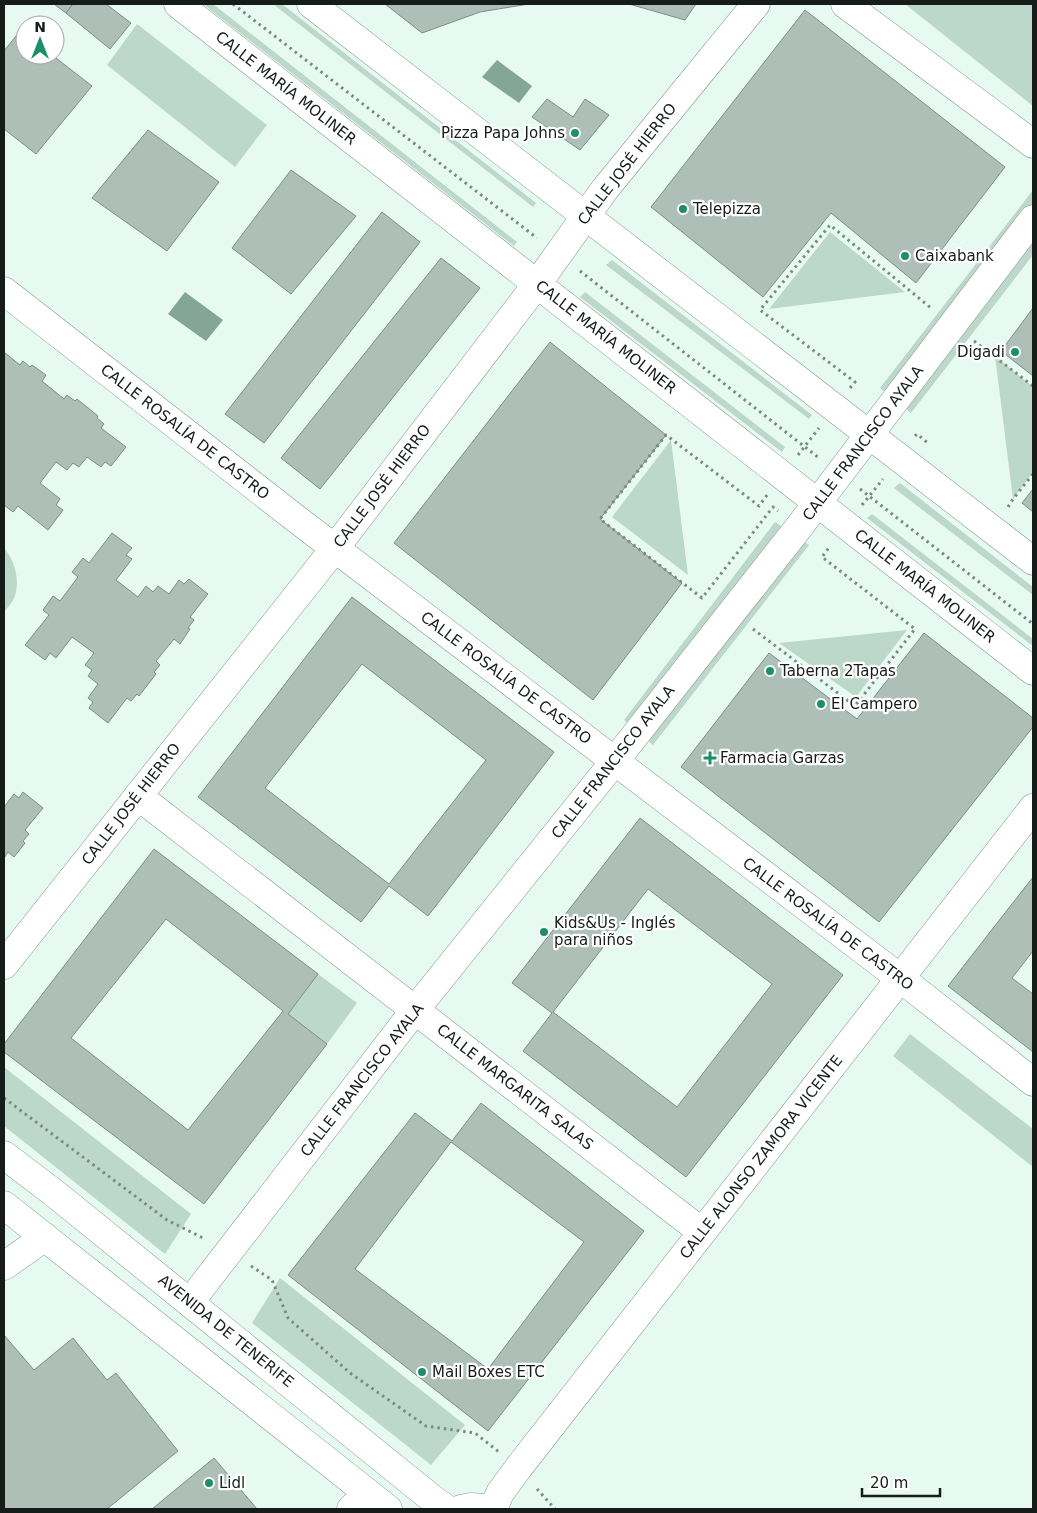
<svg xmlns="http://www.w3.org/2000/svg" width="1037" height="1513" font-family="'DejaVu Sans',sans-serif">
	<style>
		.green { fill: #bbd8cb }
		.water { fill: #83a697 }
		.building { fill: #adbfb7; stroke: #7d8e87; fill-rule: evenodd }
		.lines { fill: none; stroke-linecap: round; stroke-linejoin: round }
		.minor-casing { stroke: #84968e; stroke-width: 29 }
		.major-casing { stroke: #84968e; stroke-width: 29 }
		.path { stroke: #7d8a85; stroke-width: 3; stroke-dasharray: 2.5 4; stroke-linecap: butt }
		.minor { stroke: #fff; stroke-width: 28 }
		.major { stroke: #fff; stroke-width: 28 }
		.poi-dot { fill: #1e8d6c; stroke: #fff; stroke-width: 2 }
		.labels { text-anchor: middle; stroke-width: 4.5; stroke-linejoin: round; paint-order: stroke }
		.street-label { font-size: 15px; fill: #151c19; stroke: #fff }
		.poi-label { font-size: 15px; fill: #151c19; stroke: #fff; text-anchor: start }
	</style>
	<rect width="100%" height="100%" fill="#e7faf2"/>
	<g class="green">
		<path d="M 203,4 L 213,4 L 517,242 L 514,246 Z"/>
		<path d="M 273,4 L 282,4 L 536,203 L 533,207 Z"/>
		<path d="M 905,4 L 1033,4 L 1033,106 Z"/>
		<path d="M 137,24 L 267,125 L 235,167 L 107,65 Z"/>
		<path d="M 1033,190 L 1033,255 L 911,413 L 880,388 Z"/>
		<path d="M 830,232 L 905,292 L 769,309 Z"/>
		<path d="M 612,260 L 812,415 L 809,419 L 606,265 Z"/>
		<path d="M 585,292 L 785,447 L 782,452 L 580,297 Z"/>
		<path d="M 995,356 L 1033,387 L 1033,472 L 1013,499 Z"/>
		<path d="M 671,440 L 688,575 L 612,517 Z"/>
		<path d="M 900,483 L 1033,587 L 1033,595 L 894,488 Z"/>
		<path d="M 872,514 L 1033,639 L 1033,646 L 867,518 Z"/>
		<path d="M 775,522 L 809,545 L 653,745 L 624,720 Z"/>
		<path d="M 4,548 C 15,561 20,579 15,596 C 13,602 7,608 4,612 Z"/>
		<path d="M 907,630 L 856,697 L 779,643 Z"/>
		<path d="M 318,974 L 357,1003 L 327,1044 L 288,1014 Z"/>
		<path d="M 910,1034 L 1033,1129 L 1033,1167 L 893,1056 Z"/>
		<path d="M 4,1067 L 191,1214 L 165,1254 L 4,1126 Z"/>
		<path d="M 280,1278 L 465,1425 L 431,1465 L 252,1323 Z"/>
	</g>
	<g class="water">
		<path d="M 497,60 L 532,86 L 519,103 L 482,77 Z"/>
		<path d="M 185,292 L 223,320 L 206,341 L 168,314 Z"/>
	</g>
	<g class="building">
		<path d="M 54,4 L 73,4 L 66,13 Z"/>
		<path d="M 73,4 L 106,4 L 131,23 L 110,49 L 66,13 Z"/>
		<path d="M 385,4 L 529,4 L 480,12 L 422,33 Z"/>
		<path d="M 629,4 L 696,4 L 685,20 Z"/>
		<path d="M 805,10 L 1005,167 L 916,283 L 831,213 L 763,297 L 651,207 Z"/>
		<path d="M 20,31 L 25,34 L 25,55 L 52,55 L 92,86 L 36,154 L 4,129 L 4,51 Z"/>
		<path d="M 547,99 L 573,117 L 585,99 L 609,115 L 580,150 L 532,117 Z"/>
		<path d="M 148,130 L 219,182 L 167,251 L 92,198 Z"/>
		<path d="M 291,170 L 356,216 L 291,294 L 232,248 Z"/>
		<path d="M 382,212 L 420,242 L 264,443 L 225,414 Z"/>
		<path d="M 441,258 L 480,288 L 320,489 L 281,458 Z"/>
		<path d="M 1033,308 L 1033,376 L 1001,351 Z"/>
		<path d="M 550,342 L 666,435 L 600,519 L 682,583 L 593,700 L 394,543 Z"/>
		<path d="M 4,352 L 20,365 L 23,361 L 30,367 L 32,365 L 46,375 L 42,381 L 64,399 L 67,395 L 75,401 L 77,399 L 98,416 L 97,418 L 104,424 L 101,428 L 126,447 L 111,466 L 105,462 L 101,467 L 87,457 L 79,467 L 73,463 L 67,470 L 56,462 L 40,483 L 60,499 L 56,505 L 63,510 L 48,530 L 18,506 L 13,512 L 4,505 Z"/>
		<path d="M 1033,489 L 1033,512 L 1022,503 Z"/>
		<path d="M 112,533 L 132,548 L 126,555 L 132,559 L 116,580 L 138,597 L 146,586 L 153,592 L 158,586 L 169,594 L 179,580 L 184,584 L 189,579 L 208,594 L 190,617 L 194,620 L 188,628 L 190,629 L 180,644 L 174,639 L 156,661 L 160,665 L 154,672 L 156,674 L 139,696 L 137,694 L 131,701 L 127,698 L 108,723 L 89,708 L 93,702 L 88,698 L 98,684 L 88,676 L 92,670 L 85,665 L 94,653 L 72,637 L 56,658 L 50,653 L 45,660 L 25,645 L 49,615 L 43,610 L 53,596 L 60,601 L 78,577 L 72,572 L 83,558 L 89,563 Z"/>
		<path d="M 352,597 L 554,752 L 428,916 L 389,886 L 361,922 L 198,797 ZM 362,664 L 486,760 L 389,884 L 265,788 Z"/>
		<path d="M 924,633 L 1033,718 L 1033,727 L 879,922 L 681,767 L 769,653 L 857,719 Z"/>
		<path d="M 23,792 L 43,808 L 25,830 L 29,834 L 23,841 L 25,843 L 14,857 L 8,852 L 4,858 L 4,807 L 14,794 L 19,798 Z"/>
		<path d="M 640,818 L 843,975 L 686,1177 L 523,1051 L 552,1013 L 512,983 ZM 648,889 L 772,984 L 677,1107 L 553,1012 Z"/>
		<path d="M 154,849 L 318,974 L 288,1014 L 327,1044 L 204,1204 L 4,1052 L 4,1044 ZM 166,919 L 283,1011 L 188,1130 L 71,1038 Z"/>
		<path d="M 1033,877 L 1033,951 L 1012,978 L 1033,994 L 1033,1052 L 948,986 Z"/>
		<path d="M 481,1103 L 644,1231 L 488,1431 L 288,1275 L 415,1113 L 452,1141 ZM 451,1142 L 584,1242 L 488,1369 L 355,1269 Z"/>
		<path d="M 4,1335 L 34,1370 L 73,1338 L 107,1380 L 116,1373 L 178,1451 L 107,1509 L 4,1509 Z"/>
		<path d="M 214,1458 L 257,1509 L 152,1509 Z"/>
	</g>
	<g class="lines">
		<defs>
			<g id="minor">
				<path d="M 178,4 L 1033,671"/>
				<path d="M 311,4 L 1033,561"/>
				<path d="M 845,4 L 1033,144"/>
				<path d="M 4,291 L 299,521 L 900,978 L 1033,1082"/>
				<path d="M 138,796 L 702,1232"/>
				<path d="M 4,965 L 335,548 L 537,284 L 605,189 L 756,4"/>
				<path d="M 4,1266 L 45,1237"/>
				<path d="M 190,1302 L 415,1010 L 614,762 L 799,527 L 1033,219"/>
				<path d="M 351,1509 L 368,1493"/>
				<path d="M 493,1509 L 500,1493 L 519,1467 L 1033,808"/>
			</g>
			<g id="major">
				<path d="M 4,1155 L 54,1193 L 435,1501 L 447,1509"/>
				<path d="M 4,1205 L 388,1509"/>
				<path d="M 461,1509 L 471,1507 L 494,1509"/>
			</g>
		</defs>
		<use href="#minor" class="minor-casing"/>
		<use href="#major" class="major-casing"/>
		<g class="path">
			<path d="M 233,4 L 537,238"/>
			<path d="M 580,271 L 819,458"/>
			<path d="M 974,341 L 1033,386"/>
			<path d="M 850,388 L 855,382 L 760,310 L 830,225 L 931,308"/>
			<path d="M 915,436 L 917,434 L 929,444"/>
			<path d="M 798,455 L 819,428"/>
			<path d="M 860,489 L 1033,624"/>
			<path d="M 767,495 L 759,506 L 666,435 L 600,519 L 702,598 L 773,507 L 778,511"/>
			<path d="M 862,505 L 883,479"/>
			<path d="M 1008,507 L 1013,499 L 1033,474"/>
			<path d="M 753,629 L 855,706 L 915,629 L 822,557 L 830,546"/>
			<path d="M 4,1098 L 167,1220 L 205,1239"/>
			<path d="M 251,1266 L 272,1280 L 288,1318 L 350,1373 L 426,1426 L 475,1433 L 499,1452"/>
			<path d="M 537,1489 L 555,1509"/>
		</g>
		<use href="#minor" class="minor"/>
		<use href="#major" class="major"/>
	</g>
	<g class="poi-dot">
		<circle cx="575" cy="133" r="5"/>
		<circle cx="683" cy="209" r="5"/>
		<circle cx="905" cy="256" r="5"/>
		<circle cx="1015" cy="352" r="5"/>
		<circle cx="770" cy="671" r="5"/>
		<circle cx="821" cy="704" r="5"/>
		<path d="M707.5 750.5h5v5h5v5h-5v5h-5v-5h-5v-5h5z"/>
		<circle cx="544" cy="932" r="5"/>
		<circle cx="422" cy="1372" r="5"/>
		<circle cx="209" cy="1483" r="5"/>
	</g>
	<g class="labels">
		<g class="street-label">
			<text transform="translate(286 88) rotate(38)" y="5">CALLE MARÍA MOLINER</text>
			<text transform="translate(627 164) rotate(-52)" y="5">CALLE JOSÉ HIERRO</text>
			<text transform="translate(606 337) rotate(38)" y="5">CALLE MARÍA MOLINER</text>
			<text transform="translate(185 432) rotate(38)" y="5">CALLE ROSALÍA DE CASTRO</text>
			<text transform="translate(863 443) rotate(-53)" y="5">CALLE FRANCISCO AYALA</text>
			<text transform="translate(382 486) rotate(-53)" y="5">CALLE JOSÉ HIERRO</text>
			<text transform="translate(925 586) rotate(38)" y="5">CALLE MARÍA MOLINER</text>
			<text transform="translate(506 678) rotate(37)" y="5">CALLE ROSALÍA DE CASTRO</text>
			<text transform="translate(613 762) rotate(-52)" y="5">CALLE FRANCISCO AYALA</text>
			<text transform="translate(131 804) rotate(-52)" y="5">CALLE JOSÉ HIERRO</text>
			<text transform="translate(828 924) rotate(37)" y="5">CALLE ROSALÍA DE CASTRO</text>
			<text transform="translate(362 1080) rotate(-52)" y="5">CALLE FRANCISCO AYALA</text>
			<text transform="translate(515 1087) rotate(38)" y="5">CALLE MARGARITA SALAS</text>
			<text transform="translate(761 1157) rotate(-52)" y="5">CALLE ALONSO ZAMORA VICENTE</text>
			<text transform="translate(226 1331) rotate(39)" y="5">AVENIDA DE TENERIFE</text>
		</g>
		<g class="poi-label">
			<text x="565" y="138" text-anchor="end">Pizza Papa Johns</text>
			<text x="693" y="214">Telepizza</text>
			<text x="915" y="261">Caixabank</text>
			<text x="1005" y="357" text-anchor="end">Digadi</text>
			<text x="780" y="676">Taberna 2Tapas</text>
			<text x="831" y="709">El Campero</text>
			<text x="720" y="763">Farmacia Garzas</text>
			<text x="554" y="928">Kids&amp;Us - Inglés<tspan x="554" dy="17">para niños</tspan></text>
			<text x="432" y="1377">Mail Boxes ETC</text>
			<text x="219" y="1488">Lidl</text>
		</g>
	</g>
	<rect width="1037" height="1513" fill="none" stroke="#151c19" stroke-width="10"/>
	<g transform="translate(40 40)"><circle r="24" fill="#ffffff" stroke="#a1a4a3"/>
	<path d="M0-4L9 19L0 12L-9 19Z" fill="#1e8d6c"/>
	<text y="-8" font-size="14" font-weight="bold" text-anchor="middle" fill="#151c19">N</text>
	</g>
	<path d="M862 1488v8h78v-8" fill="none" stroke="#151c19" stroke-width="2.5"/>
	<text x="870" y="1488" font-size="15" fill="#151c19" stroke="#ffffff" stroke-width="4" paint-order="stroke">20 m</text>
</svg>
